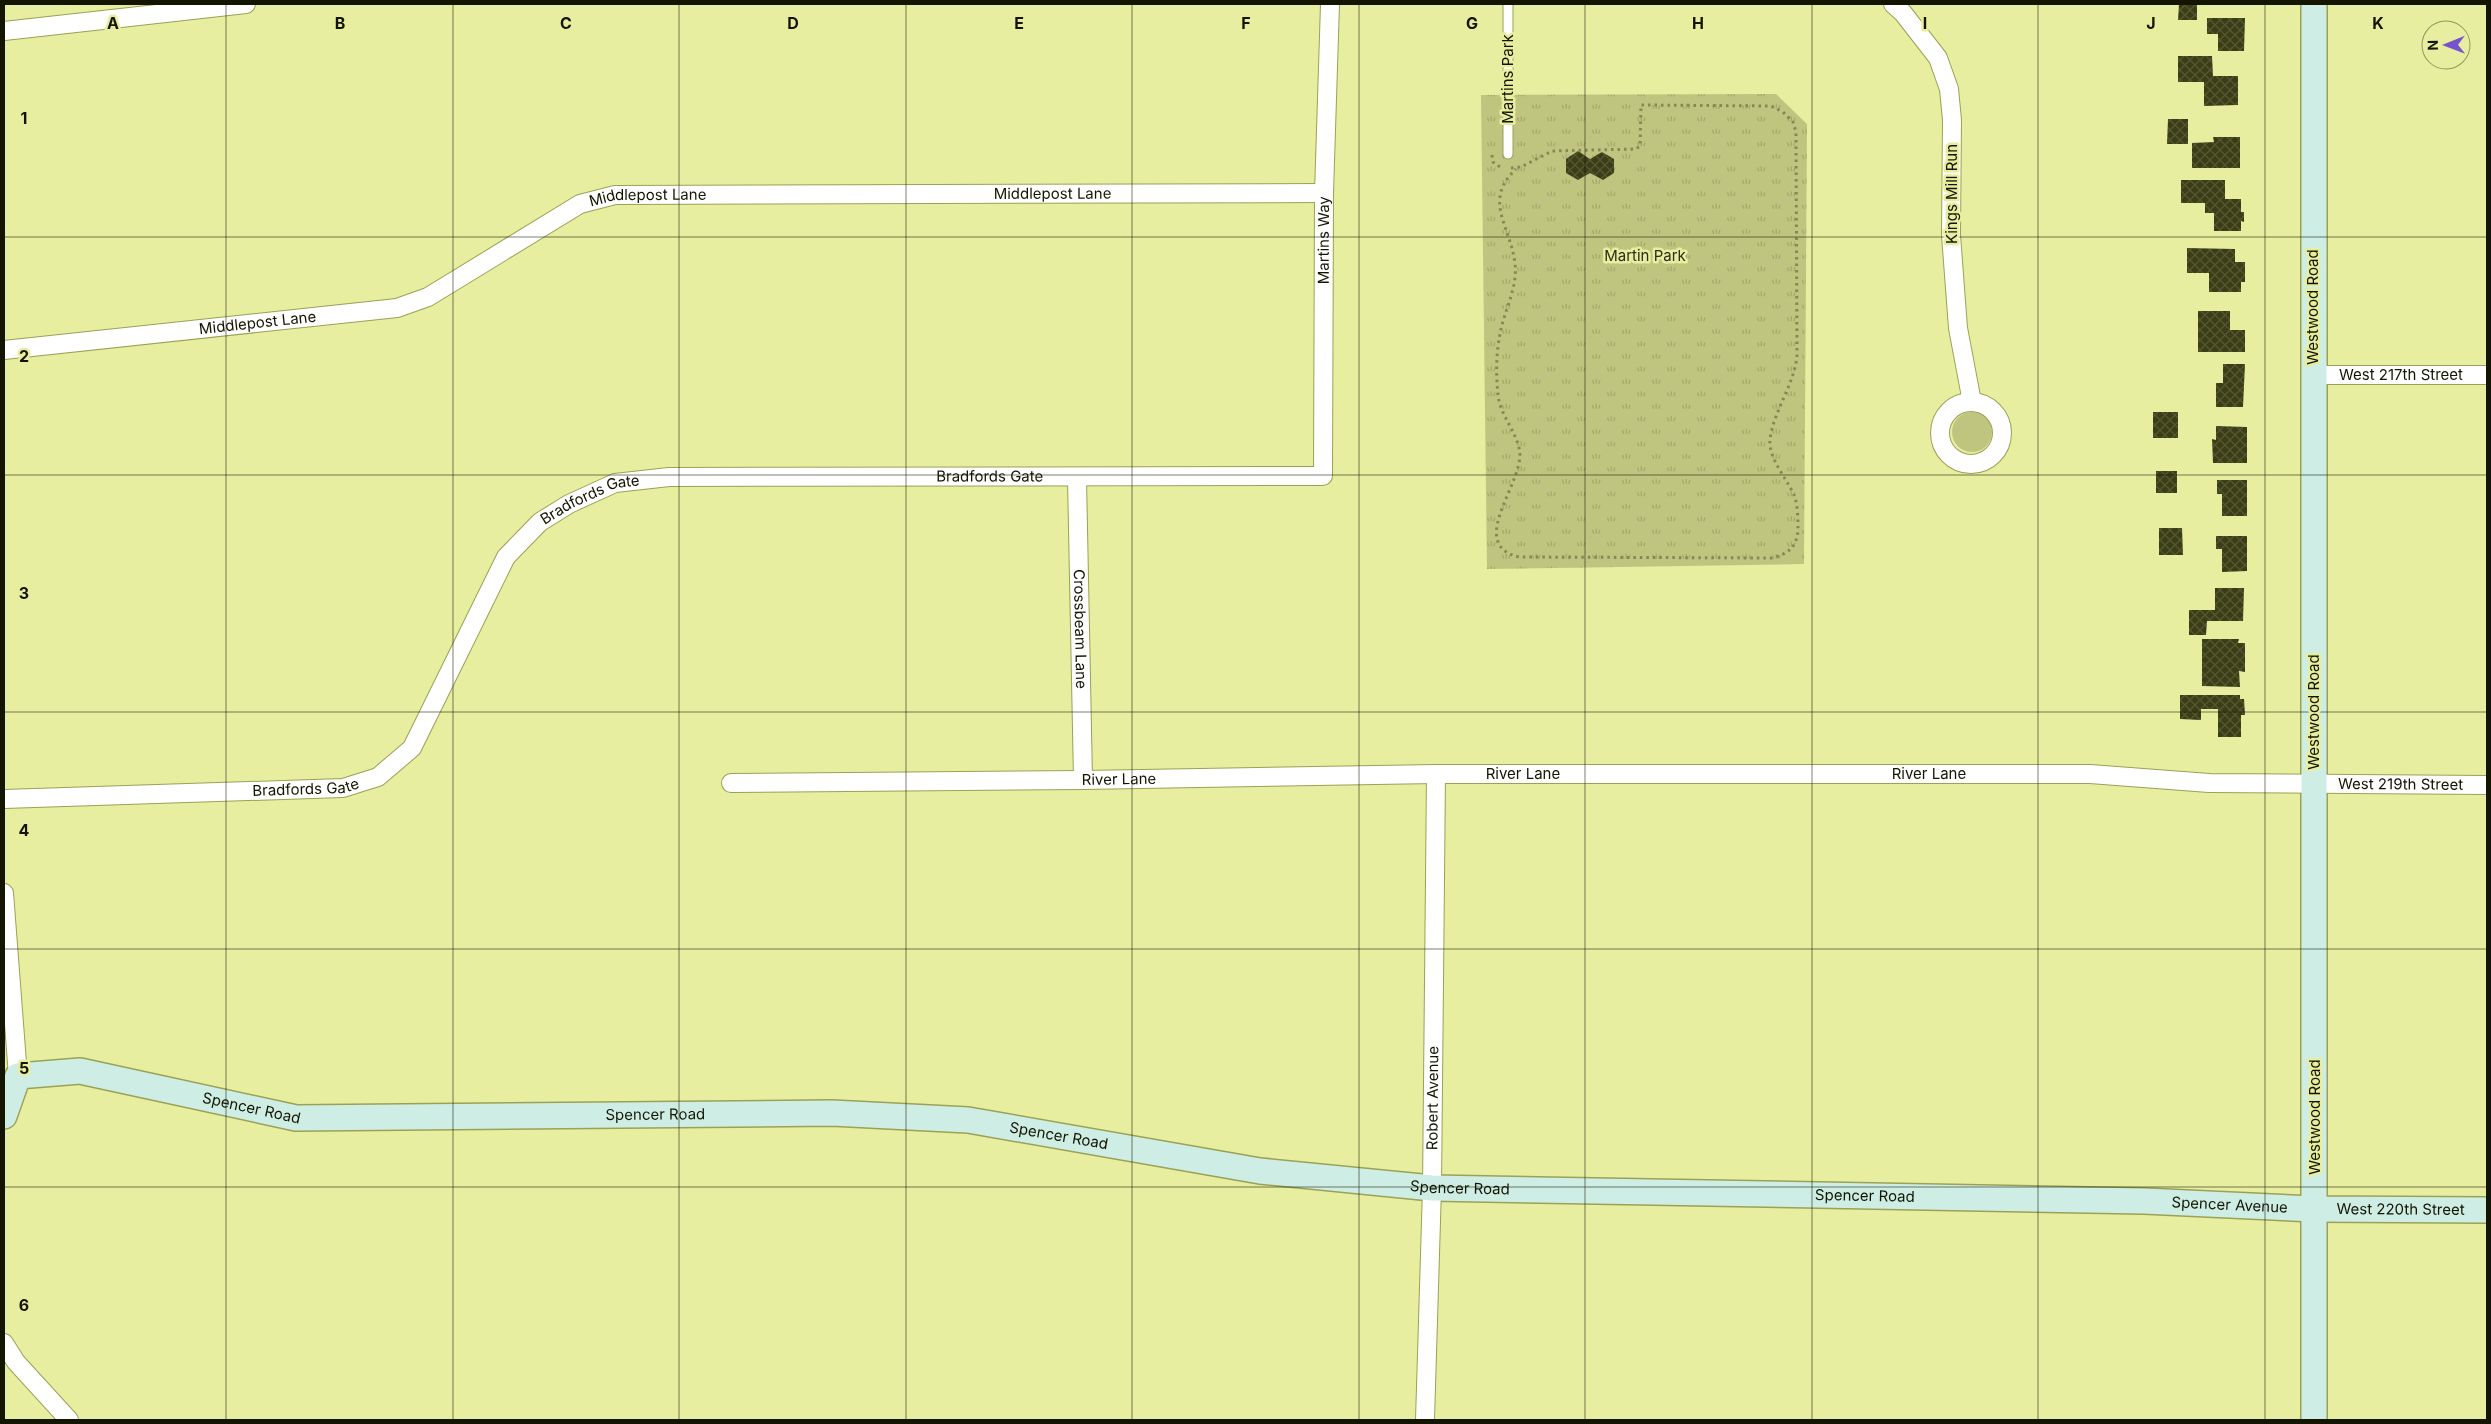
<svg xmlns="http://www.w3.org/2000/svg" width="2491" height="1424" font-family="Inter,sans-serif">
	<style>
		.green { fill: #bfc57f }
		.park { fill: url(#park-tufts) }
		.building { fill: url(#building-cross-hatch) }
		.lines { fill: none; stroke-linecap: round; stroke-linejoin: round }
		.lane-casing { stroke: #9ba155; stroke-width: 11 }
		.street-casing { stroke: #9ba155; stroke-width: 20 }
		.secondary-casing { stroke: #9ba155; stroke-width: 28 }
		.path { stroke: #848855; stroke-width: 3; stroke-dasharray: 2.5 4; stroke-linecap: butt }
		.lane { stroke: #fff; stroke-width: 9 }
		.street { stroke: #fff; stroke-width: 18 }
		.secondary { stroke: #ceeee5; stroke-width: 25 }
		.grid { fill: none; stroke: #141500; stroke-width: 1; stroke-opacity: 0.55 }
		.labels { text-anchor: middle; stroke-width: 5; stroke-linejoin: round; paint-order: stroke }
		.street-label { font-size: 15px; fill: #141500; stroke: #e7eea0 }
		.park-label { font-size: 15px; fill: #2b2d18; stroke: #e7eea0 }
		.grid-label { font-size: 16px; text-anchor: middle; font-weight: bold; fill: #141500; stroke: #e7eea0; stroke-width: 5; stroke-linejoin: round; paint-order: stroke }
	</style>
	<defs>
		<pattern id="park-tufts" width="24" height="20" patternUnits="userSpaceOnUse" patternTransform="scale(1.25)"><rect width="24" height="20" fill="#bfc57f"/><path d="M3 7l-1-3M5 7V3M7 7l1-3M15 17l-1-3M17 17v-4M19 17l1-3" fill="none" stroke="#a3a86c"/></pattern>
		<pattern id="building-cross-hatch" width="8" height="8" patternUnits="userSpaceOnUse" patternTransform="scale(1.25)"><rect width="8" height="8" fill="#3b3e15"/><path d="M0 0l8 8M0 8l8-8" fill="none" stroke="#545734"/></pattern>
	</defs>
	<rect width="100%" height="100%" fill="#e7eea0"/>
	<circle class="green" cx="1972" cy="432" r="20"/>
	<path class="park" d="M 1776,94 L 1807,124 L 1804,564 L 1487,569 L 1481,95 Z"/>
	<g class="building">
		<path d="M 2179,4 L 2197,4 L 2197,20 L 2178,20 Z"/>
		<path d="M 2207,18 L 2245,18 L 2244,51 L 2218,51 L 2218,34 L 2207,34 Z"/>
		<path d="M 2178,56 L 2212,56 L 2213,76 L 2238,76 L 2238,105 L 2204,106 L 2204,82 L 2178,82 Z"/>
		<path d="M 2168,119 L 2188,119 L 2188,144 L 2167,144 Z"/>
		<path d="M 2213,137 L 2240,137 L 2240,168 L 2192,168 L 2192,143 L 2214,142 Z"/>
		<path d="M 1578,151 L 1590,159 L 1602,152 L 1614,159 L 1614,173 L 1603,180 L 1590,173 L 1578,180 L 1566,173 L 1566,159 Z"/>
		<path d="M 2181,180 L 2225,180 L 2225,199 L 2241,199 L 2241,212 L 2244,212 L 2244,222 L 2241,221 L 2241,231 L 2214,231 L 2214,213 L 2205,213 L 2205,203 L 2181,203 Z"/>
		<path d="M 2187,248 L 2235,249 L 2235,262 L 2245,262 L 2245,282 L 2241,282 L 2241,292 L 2209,292 L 2209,273 L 2187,273 Z"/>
		<path d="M 2198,311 L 2230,311 L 2230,330 L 2245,330 L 2245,352 L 2198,352 Z"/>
		<path d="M 2223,364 L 2245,364 L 2243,407 L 2216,407 L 2216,383 L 2223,383 Z"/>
		<rect x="2153" y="412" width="25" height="26"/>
		<path d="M 2216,426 L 2247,427 L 2247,463 L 2213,463 L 2212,439 L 2216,440 Z"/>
		<rect x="2156" y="471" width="21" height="22"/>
		<path d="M 2217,480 L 2247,480 L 2247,516 L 2222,516 L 2222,494 L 2217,494 Z"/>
		<path d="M 2159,528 L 2182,528 L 2183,555 L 2159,555 Z"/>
		<path d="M 2216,536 L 2247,536 L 2247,571 L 2222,572 L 2222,549 L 2216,549 Z"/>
		<path d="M 2215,588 L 2244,588 L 2243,621 L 2207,621 L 2206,635 L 2189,635 L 2189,610 L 2215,610 Z"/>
		<path d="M 2202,639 L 2239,639 L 2238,643 L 2245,643 L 2245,672 L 2239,671 L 2240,687 L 2202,686 Z"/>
		<path d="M 2180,695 L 2240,695 L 2240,699 L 2244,699 L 2245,715 L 2241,715 L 2241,737 L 2218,737 L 2218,709 L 2201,709 L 2201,720 L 2180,719 Z"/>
	</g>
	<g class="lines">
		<defs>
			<path id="lane" d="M 1508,154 L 1508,4"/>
			<g id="street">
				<path d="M 1893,4 L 1903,13 L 1938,58 L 1949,89 L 1952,120 L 1951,235 L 1958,328 L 1972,402"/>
				<path d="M 4,31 L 246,4"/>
				<path id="s1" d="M 4,350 L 397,308 L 428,297 L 580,204 L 615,195 L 1324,193"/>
				<path id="s2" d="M 2313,375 L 2487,375"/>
				<circle cx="1971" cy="433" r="31"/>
				<path id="s3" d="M 1077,478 L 1083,780"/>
				<path id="s4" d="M 731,783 L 1083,780 L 1436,774 L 2090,774 L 2209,783 L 2487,785"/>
				<path id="s5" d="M 4,799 L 343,788 L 378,777 L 412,748 L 506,557 L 540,522 L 569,504 L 615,483 L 669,477 L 1323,476 L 1324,193 L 1330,4"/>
				<path d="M 4,893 L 18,1076"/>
				<path d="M 4,1343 L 16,1362 L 69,1420"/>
				<path id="s6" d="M 1425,1420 L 1432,1188 L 1436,774"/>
			</g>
			<g id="secondary">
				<path d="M 2314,4 L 2314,1420"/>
				<path id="s7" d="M 4,1116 L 18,1076 L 80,1071 L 296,1118 L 832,1113 L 968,1120 L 1260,1171 L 1432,1188 L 2144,1201 L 2315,1209 L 2487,1210"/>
			</g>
		</defs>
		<use href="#lane" class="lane-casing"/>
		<use href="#street" class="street-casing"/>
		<use href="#secondary" class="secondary-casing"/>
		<g class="path">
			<path d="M 1492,155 L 1493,162 L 1500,167"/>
			<path d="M 1511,168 L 1521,167 L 1552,151 L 1636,149 L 1640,146 L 1641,105 L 1771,106 L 1783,112 L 1793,122 L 1796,132 L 1797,356 C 1794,385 1774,410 1770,439 C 1768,458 1787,479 1794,495 C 1798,505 1798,519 1798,530 C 1797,547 1788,554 1772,558 L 1519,557 C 1464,544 1528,479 1519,448 C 1515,430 1500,414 1498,395 C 1496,376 1496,353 1500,334 C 1504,311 1518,287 1515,264 C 1511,226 1482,201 1516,169"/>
		</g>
		<use href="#lane" class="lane"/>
		<use href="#street" class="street"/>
		<use href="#secondary" class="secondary"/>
	</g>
	<path class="grid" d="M 226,4 L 226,1420M 453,4 L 453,1420M 679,4 L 679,1420M 906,4 L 906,1420M 1132,4 L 1132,1420M 1359,4 L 1359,1420M 1585,4 L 1585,1420M 1812,4 L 1812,1420M 2038,4 L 2038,1420M 2265,4 L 2265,1420M 4,237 L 2487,237M 4,475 L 2487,475M 4,712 L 2487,712M 4,949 L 2487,949M 4,1187 L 2487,1187"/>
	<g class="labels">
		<g class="street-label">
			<text transform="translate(1508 79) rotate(-90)" y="5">Martins Park</text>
			<text dy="5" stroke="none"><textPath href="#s1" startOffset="1080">Middlepost Lane</textPath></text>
			<text transform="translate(1952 194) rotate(-90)" y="5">Kings Mill Run</text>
			<text dy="5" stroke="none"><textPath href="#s1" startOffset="675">Middlepost Lane</textPath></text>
			<text dy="5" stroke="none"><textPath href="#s5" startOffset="1711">Martins Way</textPath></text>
			<text transform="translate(2313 307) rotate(-90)" y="5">Westwood Road</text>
			<text dy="5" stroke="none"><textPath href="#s1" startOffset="255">Middlepost Lane</textPath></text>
			<text dy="5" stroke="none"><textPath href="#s2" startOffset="88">West 217th Street</textPath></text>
			<text dy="5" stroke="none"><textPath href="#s5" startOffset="1142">Bradfords Gate</textPath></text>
			<text dy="5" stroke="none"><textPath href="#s5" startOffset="738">Bradfords Gate</textPath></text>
			<text dy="5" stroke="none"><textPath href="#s3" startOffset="151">Crossbeam Lane</textPath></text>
			<text transform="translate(2314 712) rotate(-90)" y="5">Westwood Road</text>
			<text dy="5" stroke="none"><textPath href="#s4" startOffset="792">River Lane</textPath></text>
			<text dy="5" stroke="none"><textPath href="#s4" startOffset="1198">River Lane</textPath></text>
			<text dy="5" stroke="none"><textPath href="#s4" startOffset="388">River Lane</textPath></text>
			<text dy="5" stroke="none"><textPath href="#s4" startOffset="1670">West 219th Street</textPath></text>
			<text dy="5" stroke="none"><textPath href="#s5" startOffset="302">Bradfords Gate</textPath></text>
			<text dy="5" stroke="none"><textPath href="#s6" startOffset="322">Robert Avenue</textPath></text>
			<text dy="5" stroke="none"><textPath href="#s7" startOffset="280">Spencer Road</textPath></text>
			<text dy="5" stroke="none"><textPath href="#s7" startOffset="685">Spencer Road</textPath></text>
			<text transform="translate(2315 1117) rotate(-90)" y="5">Westwood Road</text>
			<text dy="5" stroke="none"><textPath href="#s7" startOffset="1090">Spencer Road</textPath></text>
			<text dy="5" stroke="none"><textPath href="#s7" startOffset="1495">Spencer Road</textPath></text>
			<text dy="5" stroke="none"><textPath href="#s7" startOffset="1900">Spencer Road</textPath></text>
			<text dy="5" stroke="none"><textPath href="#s7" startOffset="2265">Spencer Avenue</textPath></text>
			<text dy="5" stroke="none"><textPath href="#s7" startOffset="2436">West 220th Street</textPath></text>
		</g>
		<g class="park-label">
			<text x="1645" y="261">Martin Park</text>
		</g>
	</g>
	<g class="grid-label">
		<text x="113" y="29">A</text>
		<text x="340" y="29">B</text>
		<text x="566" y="29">C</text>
		<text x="793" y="29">D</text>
		<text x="1019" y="29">E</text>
		<text x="1246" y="29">F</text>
		<text x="1472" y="29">G</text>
		<text x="1698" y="29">H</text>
		<text x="1925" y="29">I</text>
		<text x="2151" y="29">J</text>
		<text x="2378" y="29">K</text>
		<text x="24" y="124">1</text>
		<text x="24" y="362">2</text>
		<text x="24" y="599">3</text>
		<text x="24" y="836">4</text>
		<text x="24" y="1074">5</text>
		<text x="24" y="1311">6</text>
	</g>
	<rect width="2491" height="1424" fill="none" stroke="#141500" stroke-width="10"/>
	<g transform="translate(2446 45) rotate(269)"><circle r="24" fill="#e7eea0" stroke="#939760"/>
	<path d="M0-4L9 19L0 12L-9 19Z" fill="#7653cc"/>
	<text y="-8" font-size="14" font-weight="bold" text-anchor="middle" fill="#141500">N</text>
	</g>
</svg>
